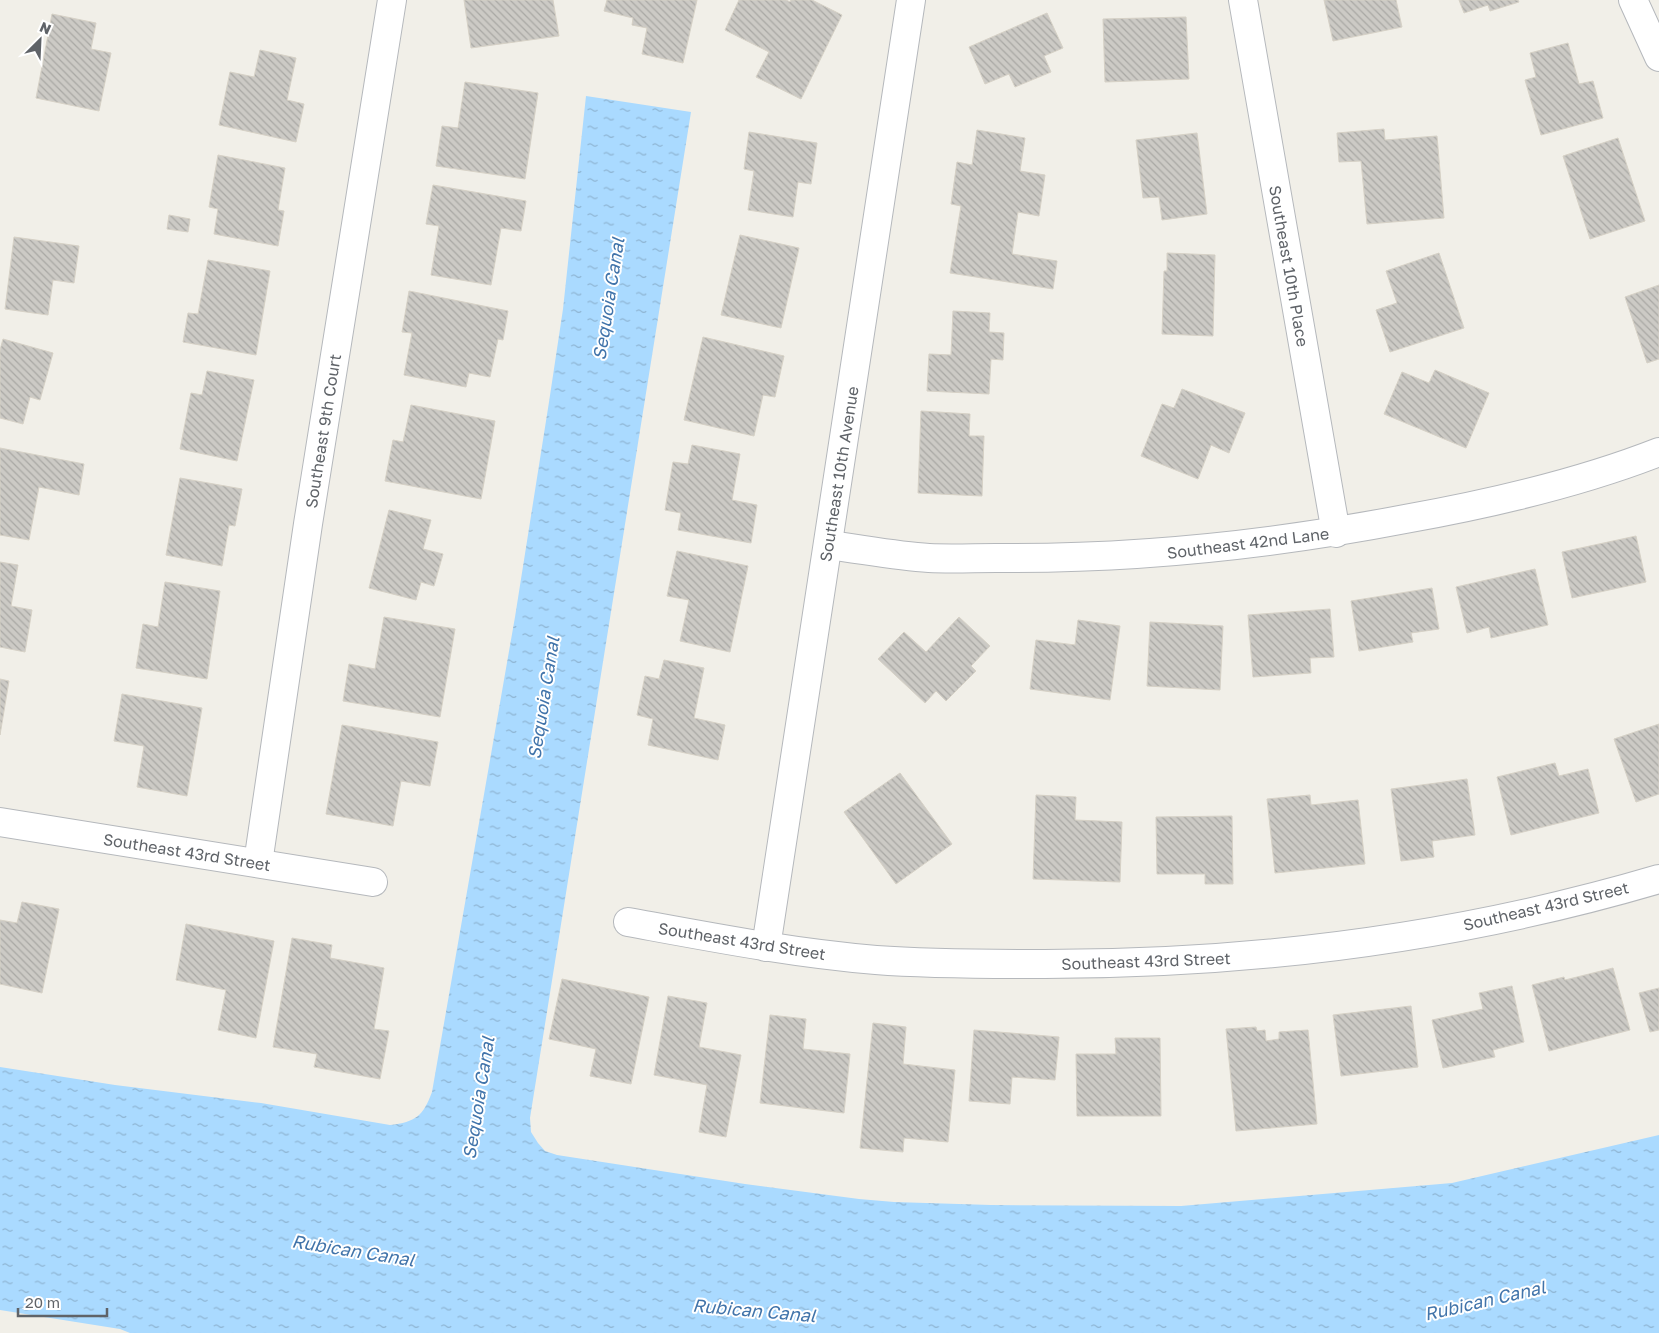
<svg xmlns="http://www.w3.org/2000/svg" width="1659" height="1333" font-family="'Golos Text',sans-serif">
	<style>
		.water { fill: url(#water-ripples) }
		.building { fill: url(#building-back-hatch); stroke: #d6d1c6 }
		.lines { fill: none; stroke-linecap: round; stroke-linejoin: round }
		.minor-casing { stroke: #b5b8bc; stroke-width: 30 }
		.minor { stroke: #fff; stroke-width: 28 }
		.labels { text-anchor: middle; stroke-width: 4; stroke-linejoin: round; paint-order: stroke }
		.street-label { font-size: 16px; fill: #5f6368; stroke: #fff }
		.water-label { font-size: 18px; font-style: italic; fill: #4174aa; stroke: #fff }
	</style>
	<defs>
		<pattern id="water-ripples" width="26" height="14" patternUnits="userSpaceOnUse" patternTransform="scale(1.25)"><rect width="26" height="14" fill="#aadaff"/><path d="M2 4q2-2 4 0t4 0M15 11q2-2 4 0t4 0" fill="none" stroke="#8eb4d2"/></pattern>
		<pattern id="building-back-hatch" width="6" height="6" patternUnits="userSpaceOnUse" patternTransform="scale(1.25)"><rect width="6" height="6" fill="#cccac5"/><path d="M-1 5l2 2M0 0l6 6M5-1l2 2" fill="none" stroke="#a9a8a4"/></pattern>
	</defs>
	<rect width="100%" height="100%" fill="#f1efe8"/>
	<path class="water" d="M 586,96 L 691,112 L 530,1118 L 531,1132 L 538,1143 L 545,1151 L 557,1155 L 745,1184 L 859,1199 L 894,1202 L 991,1205 L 1181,1206 L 1452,1183 L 1659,1135 L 1659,1333 L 130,1333 L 120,1329 L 0,1310 L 0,1067 L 115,1085 L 261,1103 L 390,1125 C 416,1122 423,1116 432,1092 L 515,617 L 549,402 L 563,309 Z"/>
	<g class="building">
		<path d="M 464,0 L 553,0 L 559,36 L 471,48 Z"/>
		<path d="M 607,0 L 697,0 L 683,63 L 642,54 L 647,28 L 632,25 L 633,18 L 604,11 Z"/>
		<path d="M 739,0 L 786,0 L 790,2 L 791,0 L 812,0 L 842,15 L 801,99 L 756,77 L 769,52 L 725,30 Z"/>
		<path d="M 1324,0 L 1396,0 L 1402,27 L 1333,41 Z"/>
		<path d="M 1459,0 L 1518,0 L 1519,2 L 1490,11 L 1488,5 L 1464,13 Z"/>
		<path d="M 1047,13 L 1063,48 L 1044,56 L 1051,72 L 1015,87 L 1009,74 L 985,84 L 969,47 Z"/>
		<path d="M 52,14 L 96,23 L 91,49 L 111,53 L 99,111 L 36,98 Z"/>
		<path d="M 1186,17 L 1189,79 L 1105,82 L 1103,19 Z"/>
		<path d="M 1568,43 L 1579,84 L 1593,81 L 1603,118 L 1541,135 L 1525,80 L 1536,77 L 1530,53 Z"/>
		<path d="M 260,50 L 296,58 L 287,100 L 304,104 L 296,142 L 219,125 L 230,72 L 254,77 Z"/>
		<path d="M 465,82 L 538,93 L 525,179 L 436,166 L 442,126 L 458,128 Z"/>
		<path d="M 1384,129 L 1385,140 L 1437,136 L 1444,218 L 1367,224 L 1361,161 L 1339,162 L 1337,133 Z"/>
		<path d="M 977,130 L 1025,138 L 1020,171 L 1045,175 L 1039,216 L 1018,212 L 1012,254 L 1057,261 L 1053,289 L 950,273 L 961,206 L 951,204 L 957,162 L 972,165 Z"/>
		<path d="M 749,132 L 817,143 L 811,184 L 798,182 L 793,217 L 748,210 L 754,171 L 744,169 Z"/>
		<path d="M 1197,133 L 1207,214 L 1162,220 L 1159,197 L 1143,198 L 1136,140 Z"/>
		<path d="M 1618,138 L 1645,221 L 1590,239 L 1563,156 Z"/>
		<path d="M 218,155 L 285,168 L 278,210 L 284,211 L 278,246 L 214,234 L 218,209 L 209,207 Z"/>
		<path d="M 433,185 L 526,201 L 521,231 L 501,228 L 491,285 L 431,275 L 439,226 L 426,224 Z"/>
		<path d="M 169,215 L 190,219 L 188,232 L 167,229 Z"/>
		<path d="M 740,235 L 799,248 L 781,328 L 721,315 Z"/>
		<path d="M 14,237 L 79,246 L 74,283 L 53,280 L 48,315 L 5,309 Z"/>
		<path d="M 1167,253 L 1215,255 L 1213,336 L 1162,334 L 1164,271 L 1167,271 Z"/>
		<path d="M 1439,253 L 1464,328 L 1390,352 L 1376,310 L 1397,303 L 1386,271 Z"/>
		<path d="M 208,260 L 270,271 L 256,355 L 183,342 L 188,313 L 198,314 Z"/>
		<path d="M 1659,285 L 1659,359 L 1647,363 L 1625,297 Z"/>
		<path d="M 409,291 L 508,311 L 503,340 L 498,339 L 490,377 L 469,373 L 466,387 L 404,375 L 412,333 L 402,332 Z"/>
		<path d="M 953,311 L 990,313 L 989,332 L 1004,333 L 1003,360 L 991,359 L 989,394 L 927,391 L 929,354 L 951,355 Z"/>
		<path d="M 703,337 L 784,356 L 775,397 L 763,395 L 754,436 L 684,420 Z"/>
		<path d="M 3,339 L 53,353 L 40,400 L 30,397 L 23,424 L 0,418 L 0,350 Z"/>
		<path d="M 1435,370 L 1489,393 L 1466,448 L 1384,414 L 1402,372 L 1429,383 Z"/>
		<path d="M 207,371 L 254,380 L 237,461 L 180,449 L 191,393 L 202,395 Z"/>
		<path d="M 1182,389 L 1245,413 L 1229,453 L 1211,445 L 1198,479 L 1141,456 L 1162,404 L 1174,408 Z"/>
		<path d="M 411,405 L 495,421 L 481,499 L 385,481 L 393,440 L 403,442 Z"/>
		<path d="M 921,411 L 970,414 L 969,436 L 984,436 L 982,496 L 918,493 Z"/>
		<path d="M 692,445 L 740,454 L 732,500 L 757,505 L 751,543 L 678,530 L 681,513 L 665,510 L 673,462 L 688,464 Z"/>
		<path d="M 0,448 L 84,464 L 79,495 L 39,487 L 29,540 L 0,535 Z"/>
		<path d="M 180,478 L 242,489 L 235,526 L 229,525 L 222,566 L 166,555 Z"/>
		<path d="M 389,510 L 431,520 L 423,549 L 443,554 L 434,586 L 421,582 L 416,600 L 369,588 Z"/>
		<path d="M 1636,536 L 1646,582 L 1572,598 L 1562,552 Z"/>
		<path d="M 677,551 L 748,566 L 730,652 L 680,641 L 689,600 L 667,596 Z"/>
		<path d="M 0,562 L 18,565 L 11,606 L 32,610 L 25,652 L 0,647 Z"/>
		<path d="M 1535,569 L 1548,625 L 1491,638 L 1489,627 L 1467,633 L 1456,587 Z"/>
		<path d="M 165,582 L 220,591 L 207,679 L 136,668 L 143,624 L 158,627 Z"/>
		<path d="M 1432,588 L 1439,629 L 1411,633 L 1413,642 L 1359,651 L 1351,601 Z"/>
		<path d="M 1330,609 L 1334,657 L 1310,658 L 1311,673 L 1253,677 L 1248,615 Z"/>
		<path d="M 384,617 L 455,629 L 440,717 L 343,701 L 349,664 L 375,669 Z"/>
		<path d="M 959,617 L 990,646 L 971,666 L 976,671 L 946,701 L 936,691 L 925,703 L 878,659 L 904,632 L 926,652 Z"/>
		<path d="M 1078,620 L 1120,626 L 1110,700 L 1030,689 L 1036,640 L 1075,645 Z"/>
		<path d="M 1150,622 L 1223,626 L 1220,690 L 1147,686 Z"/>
		<path d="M 664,660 L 704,668 L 694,718 L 725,725 L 718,760 L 648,745 L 653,719 L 637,715 L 645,676 L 659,679 Z"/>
		<path d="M 0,679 L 9,681 L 0,735 Z"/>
		<path d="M 122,694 L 202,708 L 187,796 L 137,787 L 144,746 L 114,741 Z"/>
		<path d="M 1659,724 L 1659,794 L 1636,802 L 1614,739 Z"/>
		<path d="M 342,725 L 438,742 L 430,786 L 401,781 L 393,826 L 326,814 Z"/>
		<path d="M 1555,763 L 1559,776 L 1588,769 L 1599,813 L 1511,835 L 1497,777 Z"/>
		<path d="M 900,773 L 952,844 L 896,884 L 844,812 Z"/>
		<path d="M 1467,779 L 1475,835 L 1432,841 L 1434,857 L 1401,861 L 1391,789 Z"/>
		<path d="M 1036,795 L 1076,797 L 1075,820 L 1122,822 L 1120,882 L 1033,879 Z"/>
		<path d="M 1310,795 L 1311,805 L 1358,800 L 1365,864 L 1275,873 L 1267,799 Z"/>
		<path d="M 1232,816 L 1233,884 L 1205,884 L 1205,874 L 1157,874 L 1156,817 Z"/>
		<path d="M 22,902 L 59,909 L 42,993 L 0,984 L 0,920 L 17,923 Z"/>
		<path d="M 186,924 L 274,941 L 256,1038 L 218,1030 L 226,990 L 176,980 Z"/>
		<path d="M 292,938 L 332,945 L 330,958 L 384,968 L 374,1029 L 389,1031 L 380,1079 L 314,1067 L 317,1054 L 273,1047 Z"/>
		<path d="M 1613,968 L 1630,1030 L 1549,1051 L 1532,985 L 1564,977 L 1565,980 Z"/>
		<path d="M 562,979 L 649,997 L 631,1084 L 590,1076 L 596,1049 L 549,1039 Z"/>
		<path d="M 1512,986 L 1524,1042 L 1493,1050 L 1495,1057 L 1443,1068 L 1432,1020 L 1483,1009 L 1479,993 Z"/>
		<path d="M 1659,988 L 1659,1030 L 1650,1032 L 1639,993 Z"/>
		<path d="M 668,996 L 707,1003 L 699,1047 L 741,1055 L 726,1137 L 699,1132 L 707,1085 L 654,1075 Z"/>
		<path d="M 1411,1006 L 1418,1067 L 1341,1076 L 1333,1015 Z"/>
		<path d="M 770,1015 L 806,1019 L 803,1049 L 850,1054 L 844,1113 L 760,1103 Z"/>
		<path d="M 873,1023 L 906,1027 L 903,1064 L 955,1070 L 948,1142 L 904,1138 L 903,1152 L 860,1148 Z"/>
		<path d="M 1256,1027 L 1257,1031 L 1265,1030 L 1266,1041 L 1279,1039 L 1279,1032 L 1308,1030 L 1317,1124 L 1236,1131 L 1226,1029 Z"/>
		<path d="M 974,1030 L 1059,1037 L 1055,1080 L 1012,1077 L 1010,1104 L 969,1101 Z"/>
		<path d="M 1115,1038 L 1160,1038 L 1161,1116 L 1077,1116 L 1076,1054 L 1116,1054 Z"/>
	</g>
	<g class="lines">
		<defs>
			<g id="minor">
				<path d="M 1243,0 L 1336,533"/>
				<path d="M 1633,0 L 1659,57"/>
				<path d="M 828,545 C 861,549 895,556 929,558 C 951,559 974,558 996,558 C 1135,559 1270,545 1405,519 C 1489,504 1580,483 1659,452"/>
				<path d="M 0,822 L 373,882"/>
				<path d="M 258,863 L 308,524 L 392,0"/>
				<path d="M 628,922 C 710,937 792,953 876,960 C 928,964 981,964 1033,964 C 1244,965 1456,939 1659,879"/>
				<path d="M 766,947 L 911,0"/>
			</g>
		</defs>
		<use href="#minor" class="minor-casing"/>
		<use href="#minor" class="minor"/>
	</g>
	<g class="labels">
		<g class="street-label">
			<text transform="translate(1289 266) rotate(80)" y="6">Southeast 10th Place</text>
			<text transform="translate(323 431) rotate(-81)" y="6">Southeast 9th Court</text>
			<text transform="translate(839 474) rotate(-81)" y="6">Southeast 10th Avenue</text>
			<text transform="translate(1248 543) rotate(-7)" y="6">Southeast 42nd Lane</text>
			<text transform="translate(187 852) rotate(9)" y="6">Southeast 43rd Street</text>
			<text transform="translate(1546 906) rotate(-13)" y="6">Southeast 43rd Street</text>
			<text transform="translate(742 941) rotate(9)" y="6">Southeast 43rd Street</text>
			<text transform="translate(1146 961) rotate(-2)" y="6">Southeast 43rd Street</text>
		</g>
		<g class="water-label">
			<text transform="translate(609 299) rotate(-81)" y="6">Sequoia Canal</text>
			<text transform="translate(544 698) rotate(-81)" y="6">Sequoia Canal</text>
			<text transform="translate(479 1098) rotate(-81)" y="6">Sequoia Canal</text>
			<text transform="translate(353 1251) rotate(9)" y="6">Rubican Canal</text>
			<text transform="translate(1485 1301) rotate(-13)" y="6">Rubican Canal</text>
			<text transform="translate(754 1311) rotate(5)" y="6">Rubican Canal</text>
		</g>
	</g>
	<g transform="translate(40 40) rotate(24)" stroke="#ffffff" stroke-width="4" paint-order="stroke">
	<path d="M0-4L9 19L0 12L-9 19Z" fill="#5f6368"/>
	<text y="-8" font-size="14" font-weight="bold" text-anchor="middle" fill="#5f6368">N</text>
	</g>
	<path d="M18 1308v8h89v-8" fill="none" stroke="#5f6368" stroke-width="2.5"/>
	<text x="25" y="1308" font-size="15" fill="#5f6368" stroke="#ffffff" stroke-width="4" paint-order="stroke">20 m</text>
</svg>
